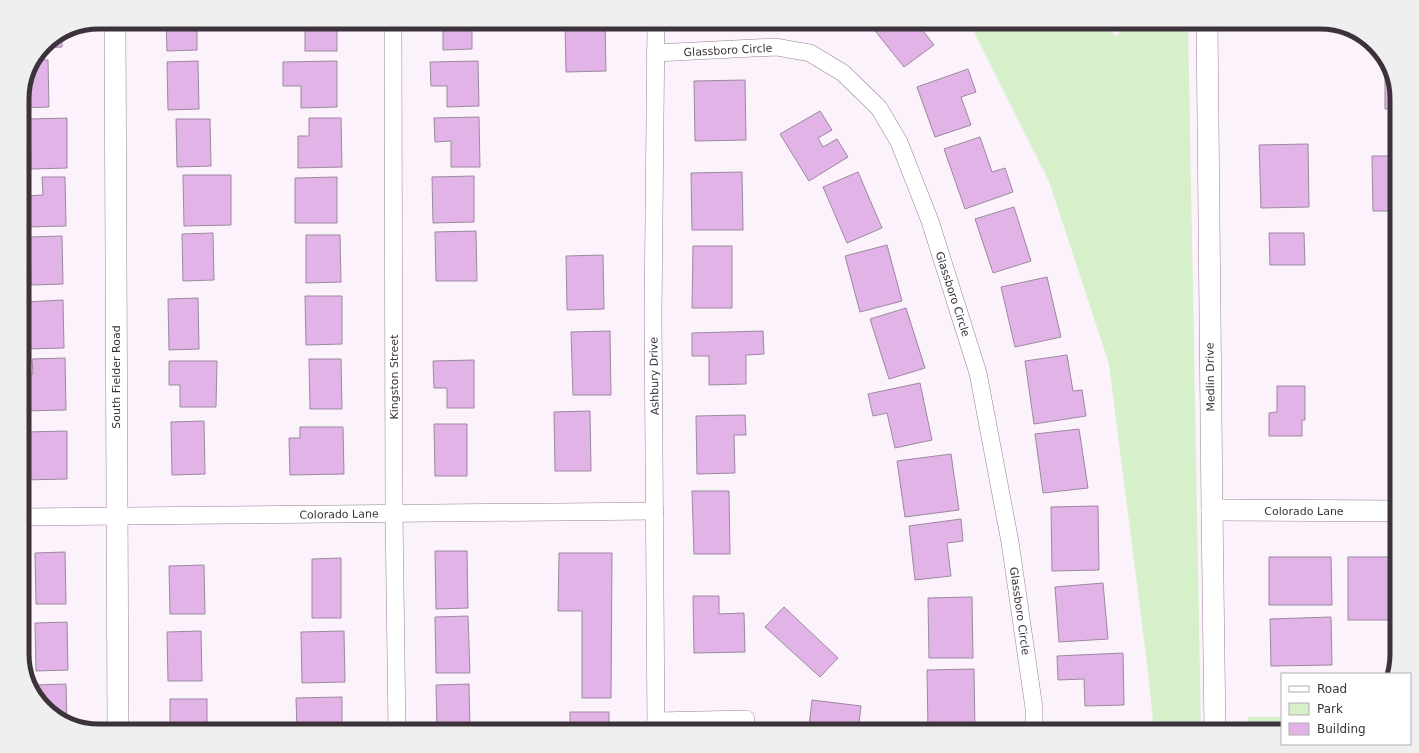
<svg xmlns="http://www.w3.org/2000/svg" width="1419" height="753" font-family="'DejaVu Sans',sans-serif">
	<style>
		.green { fill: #d6f0c9 }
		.building { fill: #e2b3e7; stroke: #9d899f }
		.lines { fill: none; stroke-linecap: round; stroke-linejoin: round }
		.minor-casing { stroke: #978299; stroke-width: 18 }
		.tertiary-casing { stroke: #978299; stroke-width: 22 }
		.minor { stroke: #fff; stroke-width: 17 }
		.tertiary { stroke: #fff; stroke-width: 21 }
		.labels { text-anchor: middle; stroke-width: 3; stroke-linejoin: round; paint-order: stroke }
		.street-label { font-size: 11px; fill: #3b323b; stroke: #fff }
		.rim { fill: none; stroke: #3b323b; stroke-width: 5 }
	</style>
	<rect width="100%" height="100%" fill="#fbf2fc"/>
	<g class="green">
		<path d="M 969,22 L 1103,22 L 1117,37 L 1124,22 L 1188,22 L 1201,731 L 1154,731 L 1148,671 L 1109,364 L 1049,181 Z"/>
		<path d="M 1248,717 L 1282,717 L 1282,731 L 1247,731 Z"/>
	</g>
	<g class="building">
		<path d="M 166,22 L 197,22 L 197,50 L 167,51 Z"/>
		<rect x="305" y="22" width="32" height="29"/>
		<path d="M 431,22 L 472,22 L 472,49 L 443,50 L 443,24 L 431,24 Z"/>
		<path d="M 565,22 L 605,22 L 606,71 L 566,72 Z"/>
		<path d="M 868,22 L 916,22 L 934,45 L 904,67 Z"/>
		<path d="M 1264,22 L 1312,22 L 1312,29 L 1264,30 Z"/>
		<path d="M 62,33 L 62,47 L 43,48 L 45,44 Z"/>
		<path d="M 38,60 L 48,60 L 49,107 L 22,108 L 22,94 Z"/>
		<path d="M 198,61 L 199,109 L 168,110 L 167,62 Z"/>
		<path d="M 337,61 L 337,107 L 301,108 L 301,86 L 283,86 L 283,62 Z"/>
		<path d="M 478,61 L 479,106 L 447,107 L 447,86 L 431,86 L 430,62 Z"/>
		<path d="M 968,69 L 976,92 L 961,97 L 971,125 L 935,137 L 917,87 Z"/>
		<path d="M 1389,70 L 1397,94 L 1397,109 L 1385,109 L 1385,71 Z"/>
		<path d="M 745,80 L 746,140 L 695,141 L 694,81 Z"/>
		<path d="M 820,111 L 832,130 L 818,138 L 823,147 L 837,139 L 848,157 L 809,181 L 780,134 Z"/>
		<path d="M 479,117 L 480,167 L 451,167 L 451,141 L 435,142 L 434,118 Z"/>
		<path d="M 67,118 L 67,168 L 31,169 L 30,119 Z"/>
		<path d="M 309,118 L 341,118 L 342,167 L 298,168 L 298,136 L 309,136 Z"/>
		<path d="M 176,119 L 210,119 L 211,166 L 177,167 Z"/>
		<path d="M 980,137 L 992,172 L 1005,168 L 1013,192 L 965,209 L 944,149 Z"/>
		<path d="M 1308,144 L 1309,207 L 1261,208 L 1259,145 Z"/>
		<path d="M 1372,156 L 1397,156 L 1397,211 L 1373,211 Z"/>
		<path d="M 742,172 L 743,230 L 692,230 L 691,173 Z"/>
		<path d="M 858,172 L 882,228 L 847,243 L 823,187 Z"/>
		<path d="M 183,175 L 231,175 L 231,225 L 184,226 Z"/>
		<path d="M 474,176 L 474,222 L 433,223 L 432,177 Z"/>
		<path d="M 42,177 L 65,177 L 66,226 L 28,227 L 27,196 L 43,195 Z"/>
		<path d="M 337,177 L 337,223 L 295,223 L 295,178 Z"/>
		<path d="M 1014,207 L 1031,261 L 993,273 L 975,219 Z"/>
		<path d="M 476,231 L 477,281 L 436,281 L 435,232 Z"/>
		<path d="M 213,233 L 214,280 L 183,281 L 182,234 Z"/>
		<path d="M 1269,233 L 1304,233 L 1305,265 L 1270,265 Z"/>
		<path d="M 306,235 L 340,235 L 341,282 L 306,283 Z"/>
		<path d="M 62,236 L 63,284 L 31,285 L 30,237 Z"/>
		<path d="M 887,245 L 902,301 L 860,312 L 845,256 Z"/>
		<path d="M 693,246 L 732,246 L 732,308 L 692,308 Z"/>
		<path d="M 603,255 L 604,309 L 567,310 L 566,256 Z"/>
		<path d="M 1047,277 L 1061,337 L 1015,347 L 1001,287 Z"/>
		<path d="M 305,296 L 342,296 L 342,344 L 306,345 Z"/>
		<path d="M 198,298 L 199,349 L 169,350 L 168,299 Z"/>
		<path d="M 63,300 L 64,348 L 26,349 L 25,302 Z"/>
		<path d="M 906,308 L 925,368 L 889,379 L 870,319 Z"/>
		<path d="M 610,331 L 611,395 L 573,395 L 571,332 Z"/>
		<path d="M 763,331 L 764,354 L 746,355 L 746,384 L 709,385 L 709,356 L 692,356 L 692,333 Z"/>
		<path d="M 1067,355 L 1073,391 L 1082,390 L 1086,416 L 1034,424 L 1025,361 Z"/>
		<path d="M 65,358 L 66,410 L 24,411 L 24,374 L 33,374 L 32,359 Z"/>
		<path d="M 309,359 L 341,359 L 342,409 L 310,409 Z"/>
		<path d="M 474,360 L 474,408 L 447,408 L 447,388 L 434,388 L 433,361 Z"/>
		<path d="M 169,361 L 217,361 L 216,407 L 180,407 L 180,385 L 169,385 Z"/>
		<path d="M 920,383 L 932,440 L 895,448 L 887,413 L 873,416 L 868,394 Z"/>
		<path d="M 1277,386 L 1305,386 L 1305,420 L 1302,420 L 1302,436 L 1269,436 L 1269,413 L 1277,412 Z"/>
		<path d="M 590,411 L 591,471 L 555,471 L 554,412 Z"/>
		<path d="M 745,415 L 746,435 L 734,435 L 735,473 L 697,474 L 696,416 Z"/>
		<path d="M 204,421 L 205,474 L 172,475 L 171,422 Z"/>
		<path d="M 434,424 L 467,424 L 467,476 L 435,476 Z"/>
		<path d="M 300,427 L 343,427 L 344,474 L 290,475 L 289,438 L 300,438 Z"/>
		<path d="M 1079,429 L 1088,488 L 1043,493 L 1035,434 Z"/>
		<path d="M 67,431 L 67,479 L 22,480 L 22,450 L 27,450 L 26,432 Z"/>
		<path d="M 951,454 L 959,510 L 905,517 L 897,461 Z"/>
		<path d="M 692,491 L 729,491 L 730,554 L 694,554 Z"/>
		<path d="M 1098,506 L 1099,570 L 1052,571 L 1051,507 Z"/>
		<path d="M 961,519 L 963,541 L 947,543 L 951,576 L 915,580 L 909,526 Z"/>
		<path d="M 435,551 L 467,551 L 468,608 L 436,609 Z"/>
		<path d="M 65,552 L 66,604 L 36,604 L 35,553 Z"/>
		<path d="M 559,553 L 612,553 L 611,698 L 582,698 L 582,611 L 558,611 Z"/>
		<path d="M 1269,557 L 1331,557 L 1332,605 L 1269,605 Z"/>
		<rect x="1348" y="557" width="49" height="63"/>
		<path d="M 341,558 L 341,618 L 312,618 L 312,559 Z"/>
		<path d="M 204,565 L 205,614 L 170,614 L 169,566 Z"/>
		<path d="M 1103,583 L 1108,639 L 1059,642 L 1055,587 Z"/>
		<path d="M 693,596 L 719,596 L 719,614 L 744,613 L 745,652 L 694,653 Z"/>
		<path d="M 972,597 L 973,658 L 929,658 L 928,598 Z"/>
		<path d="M 784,607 L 838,658 L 820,677 L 765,627 Z"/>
		<path d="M 468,616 L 470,673 L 436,673 L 435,617 Z"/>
		<path d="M 1331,617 L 1332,665 L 1271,666 L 1270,619 Z"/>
		<path d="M 67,622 L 68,670 L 36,671 L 35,623 Z"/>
		<path d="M 201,631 L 202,681 L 168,681 L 167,632 Z"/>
		<path d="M 344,631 L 345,682 L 302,683 L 301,632 Z"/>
		<path d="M 1123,653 L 1124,705 L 1085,706 L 1084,679 L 1058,680 L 1057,656 Z"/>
		<path d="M 974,669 L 975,731 L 928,731 L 927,670 Z"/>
		<path d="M 66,684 L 67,724 L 64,723 L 35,698 L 35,685 Z"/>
		<path d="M 469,684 L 470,731 L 437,731 L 436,685 Z"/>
		<path d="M 342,697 L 342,731 L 297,731 L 296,698 Z"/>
		<rect x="170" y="699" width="37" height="32"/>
		<path d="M 812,700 L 861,706 L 858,731 L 821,731 L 821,727 L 809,726 Z"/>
		<rect x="570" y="712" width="39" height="19"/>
		<path d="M 1096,725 L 1096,731 L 1063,731 L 1063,727 Z"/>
	</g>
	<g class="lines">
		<defs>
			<g id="minor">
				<path d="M 393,22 L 394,513 L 397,731"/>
				<path d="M 656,22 L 653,314 L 656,731"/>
				<path d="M 655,53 L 776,47 L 810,53 L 843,73 L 879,108 L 899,142 L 930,221 L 978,373 L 1010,542 L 1034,708 L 1034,731"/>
				<path d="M 22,517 L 655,511"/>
				<path d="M 656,721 L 746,719"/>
			</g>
			<g id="tertiary">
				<path d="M 115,22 L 118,731"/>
				<path d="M 1207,22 L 1212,510 L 1215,731"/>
				<path d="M 1212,510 L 1397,511"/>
			</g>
		</defs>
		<use href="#minor" class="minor-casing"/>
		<use href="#tertiary" class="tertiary-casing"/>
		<use href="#minor" class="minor"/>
		<use href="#tertiary" class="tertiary"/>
	</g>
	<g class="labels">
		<g class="street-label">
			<text transform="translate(728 50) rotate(-3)" y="4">Glassboro Circle</text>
			<text transform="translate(953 294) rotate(72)" y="4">Glassboro Circle</text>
			<text transform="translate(654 376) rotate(-91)" y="4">Ashbury Drive</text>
			<text transform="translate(116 377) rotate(-90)" y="4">South Fielder Road</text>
			<text transform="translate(394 377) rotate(-90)" y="4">Kingston Street</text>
			<text transform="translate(1210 377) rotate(-91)" y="4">Medlin Drive</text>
			<text x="1304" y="515">Colorado Lane</text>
			<text transform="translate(339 514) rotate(-1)" y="4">Colorado Lane</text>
			<text transform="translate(1020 611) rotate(82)" y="4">Glassboro Circle</text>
		</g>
	</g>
	<path d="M0 0H1419V753H0ZM99 29H1320A70 70 0 0 1 1390 99V654A70 70 0 0 1 1320 724H99A70 70 0 0 1 29 654V99A70 70 0 0 1 99 29Z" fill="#efefef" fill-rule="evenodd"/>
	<path class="rim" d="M99 29H1320A70 70 0 0 1 1390 99V654A70 70 0 0 1 1320 724H99A70 70 0 0 1 29 654V99A70 70 0 0 1 99 29Z"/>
	<rect x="1281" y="673" width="130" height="72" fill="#ffffff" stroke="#b1adb1"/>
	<rect x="1289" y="686" width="20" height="6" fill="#ffffff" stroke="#b1adb1"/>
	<text x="1317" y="693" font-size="12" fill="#3b323b">Road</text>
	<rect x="1289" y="703" width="20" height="12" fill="#d6f0c9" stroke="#b1adb1"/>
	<text x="1317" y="713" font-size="12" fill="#3b323b">Park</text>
	<rect x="1289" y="723" width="20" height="12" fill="#e2b3e7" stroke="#b1adb1"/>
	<text x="1317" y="733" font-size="12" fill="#3b323b">Building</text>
</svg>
